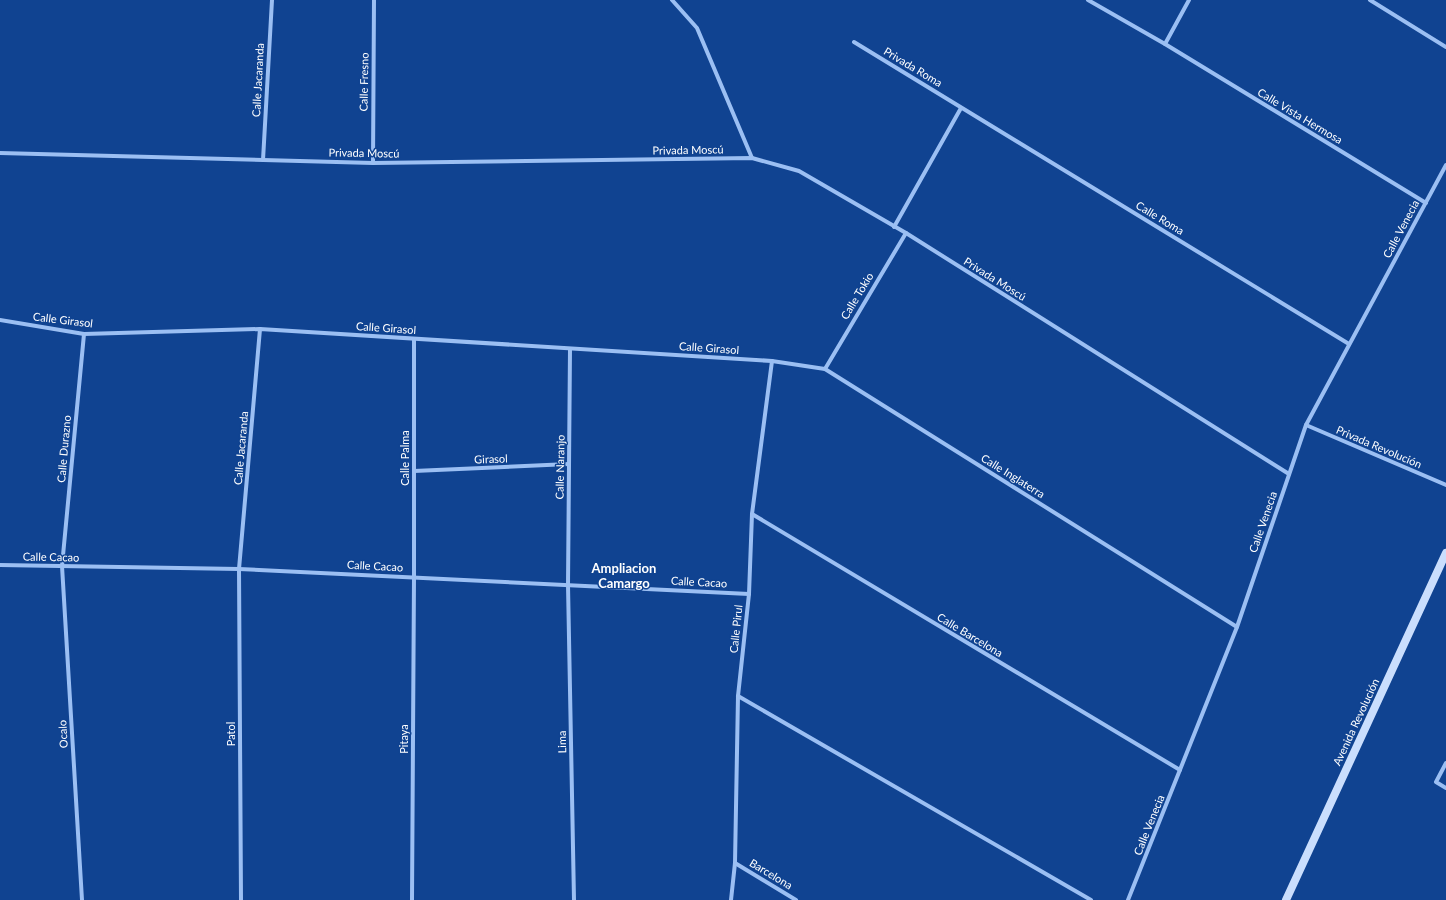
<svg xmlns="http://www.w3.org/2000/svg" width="1446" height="900" font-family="Lato,sans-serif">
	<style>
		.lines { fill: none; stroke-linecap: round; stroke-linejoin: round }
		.minor { stroke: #9bbff3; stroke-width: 4 }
		.secondary { stroke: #cadefd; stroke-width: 8 }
		.labels { text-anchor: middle; stroke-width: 3; stroke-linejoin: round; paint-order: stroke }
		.street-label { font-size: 11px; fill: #fff; stroke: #104391 }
		.quarter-label { font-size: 13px; font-weight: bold; fill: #fff; stroke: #104391 }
	</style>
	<rect width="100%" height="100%" fill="#104391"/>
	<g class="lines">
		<g class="minor">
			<path d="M 672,0 L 697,28 L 752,158"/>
			<path d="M 1088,0 L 1165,44 L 1426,203"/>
			<path d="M 1370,0 L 1446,47"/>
			<path d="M 854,42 L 1349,344"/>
			<path d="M 1165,44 L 1189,0"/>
			<path d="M 0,153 L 373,163 L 752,158 L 799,171 L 906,233 L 1289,474"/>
			<path d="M 263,160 L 272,0"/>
			<path d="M 373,163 L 374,0"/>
			<path d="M 894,227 L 961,108"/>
			<path d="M 0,320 L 84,334 L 260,329 L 772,361 L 825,369 L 1237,627"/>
			<path d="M 570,349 L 568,585 L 574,900"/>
			<path d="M 825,369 L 906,233"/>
			<path d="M 1306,425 L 1446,485"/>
			<path d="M 414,471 L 569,464"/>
			<path d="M 752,514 L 1180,770"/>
			<path d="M 0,565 L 239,569 L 749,594"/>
			<path d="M 738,696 L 1091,900"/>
			<path d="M 1446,763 L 1436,782 L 1446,788"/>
			<path d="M 735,863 L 796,900"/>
			<path d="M 82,900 L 62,566 L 84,334"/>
			<path d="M 241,900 L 239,569 L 260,329"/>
			<path d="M 412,900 L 414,577 L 414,339"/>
			<path d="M 731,900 L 735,863 L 738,696 L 749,594 L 752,514 L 772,361"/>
			<path d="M 1128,900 L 1237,627 L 1306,425 L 1446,165"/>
		</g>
		<path class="secondary" d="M 1286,900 L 1446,553"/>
	</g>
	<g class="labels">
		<g class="street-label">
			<text transform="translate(913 67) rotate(31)" y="4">Privada Roma</text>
			<text transform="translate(258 80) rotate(-87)" y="4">Calle Jacaranda</text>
			<text transform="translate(364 82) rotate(-89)" y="4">Calle Fresno</text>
			<text transform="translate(1300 116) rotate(31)" y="4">Calle Vista Hermosa</text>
			<text transform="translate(688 150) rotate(-1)" y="4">Privada Moscú</text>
			<text transform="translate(364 153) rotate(1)" y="4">Privada Moscú</text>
			<text transform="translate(1160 218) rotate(31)" y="4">Calle Roma</text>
			<text transform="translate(1401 229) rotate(-62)" y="4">Calle Venecia</text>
			<text transform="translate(995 279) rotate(32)" y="4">Privada Moscú</text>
			<text transform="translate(857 296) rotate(-59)" y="4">Calle Tokio</text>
			<text transform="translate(63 320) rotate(7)" y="4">Calle Girasol</text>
			<text transform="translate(386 328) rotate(4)" y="4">Calle Girasol</text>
			<text transform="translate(709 348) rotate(4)" y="4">Calle Girasol</text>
			<text transform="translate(1379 447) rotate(23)" y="4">Privada Revolución</text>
			<text transform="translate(241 448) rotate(-85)" y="4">Calle Jacaranda</text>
			<text transform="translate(64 449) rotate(-85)" y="4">Calle Durazno</text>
			<text transform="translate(405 458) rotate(-90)" y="4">Calle Palma</text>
			<text transform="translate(491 459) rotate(-2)" y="4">Girasol</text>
			<text transform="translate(560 467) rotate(-89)" y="4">Calle Naranjo</text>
			<text transform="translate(1013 476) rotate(32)" y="4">Calle Inglaterra</text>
			<text transform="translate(1263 522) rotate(-71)" y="4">Calle Venecia</text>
			<text transform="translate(51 557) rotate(1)" y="4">Calle Cacao</text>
			<text transform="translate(375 566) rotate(3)" y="4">Calle Cacao</text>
			<text transform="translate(699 582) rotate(3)" y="4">Calle Cacao</text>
			<text transform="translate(736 629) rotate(-84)" y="4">Calle Pirul</text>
			<text transform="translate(970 635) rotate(31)" y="4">Calle Barcelona</text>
			<text transform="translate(1356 722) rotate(-65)" y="4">Avenida Revolución</text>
			<text transform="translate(63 734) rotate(-93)" y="4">Ocalo</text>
			<text transform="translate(231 734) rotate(-90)" y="4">Patol</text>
			<text transform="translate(404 739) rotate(-90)" y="4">Pitaya</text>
			<text transform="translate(562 742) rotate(-91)" y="4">Lima</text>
			<text transform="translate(1149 825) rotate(-68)" y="4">Calle Venecia</text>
			<text transform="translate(771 874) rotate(31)" y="4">Barcelona</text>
		</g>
		<g class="quarter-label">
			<text x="624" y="573">Ampliacion<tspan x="624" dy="15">Camargo</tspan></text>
		</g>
	</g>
</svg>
